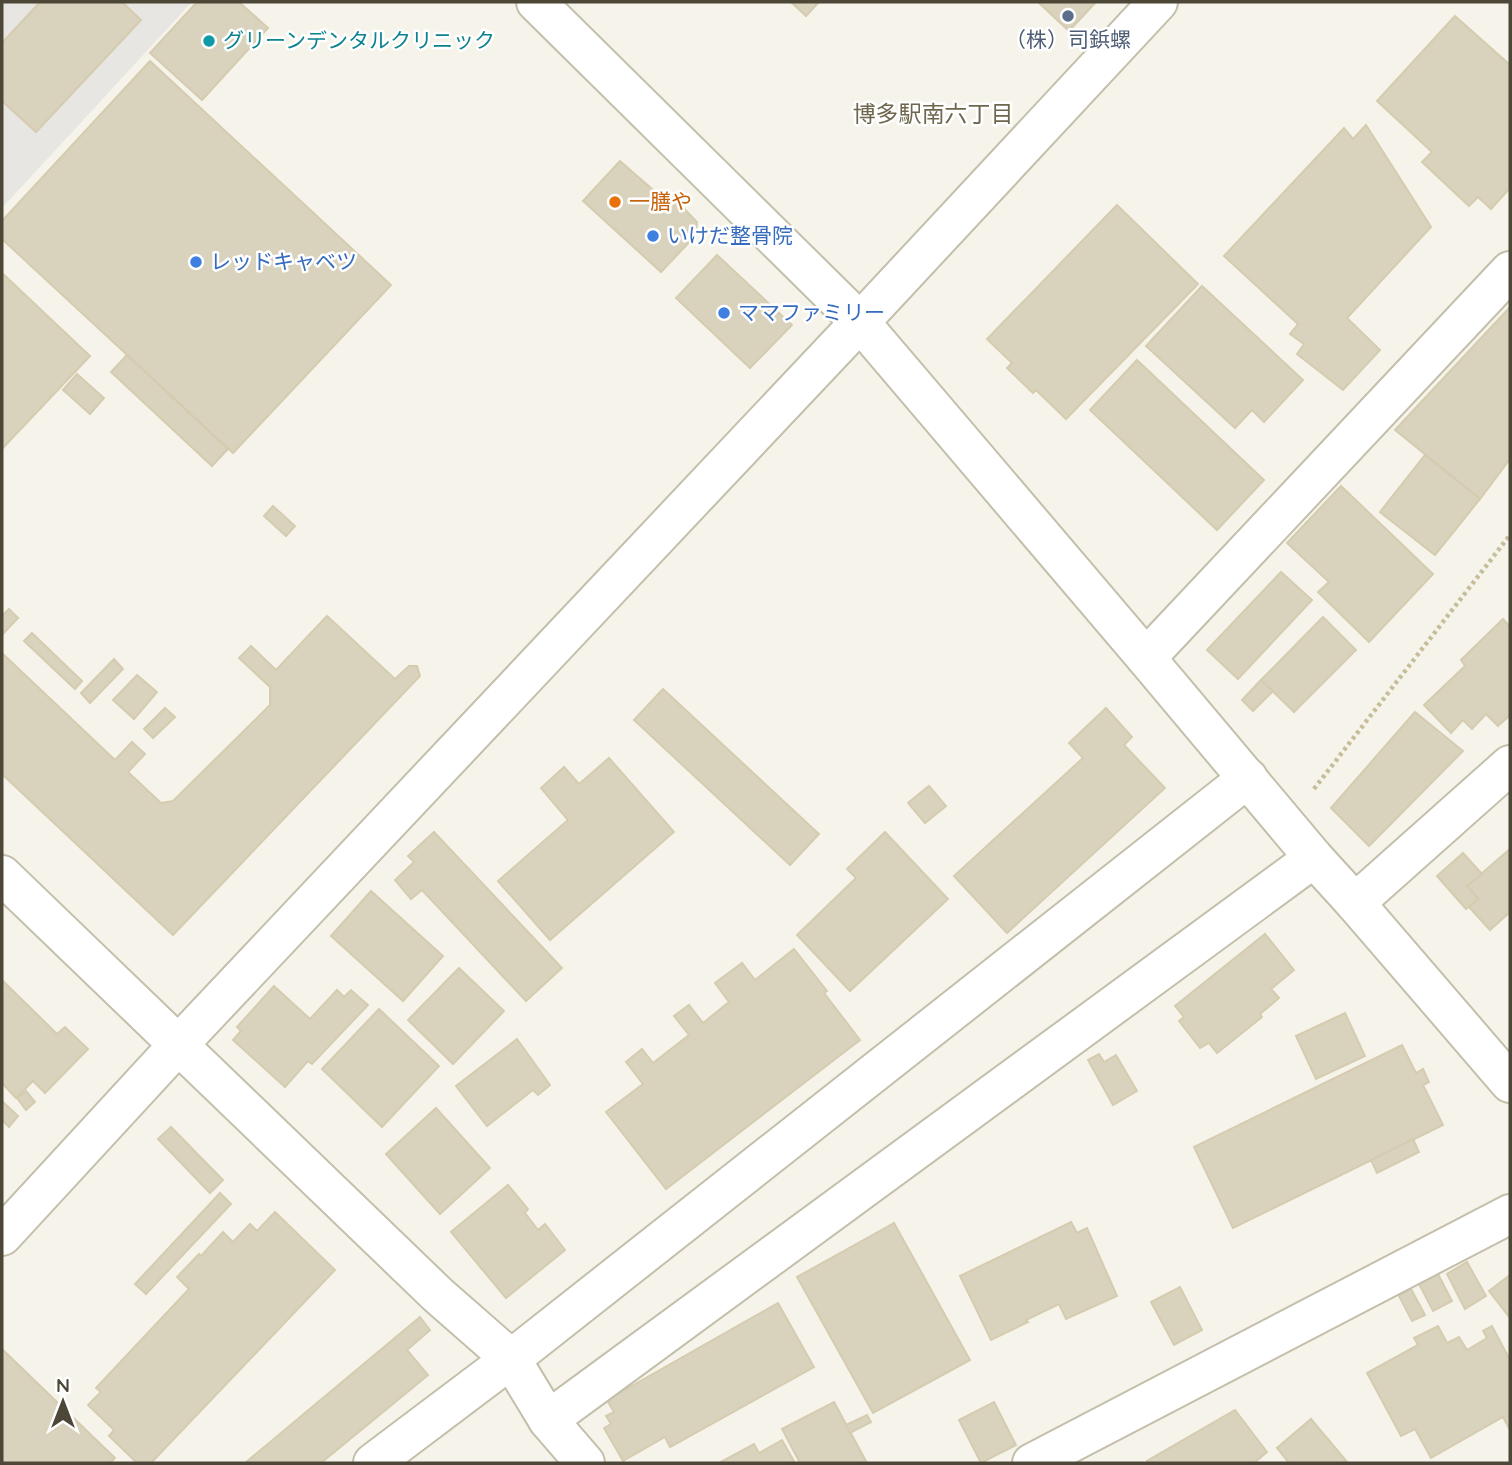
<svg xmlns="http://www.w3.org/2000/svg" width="1512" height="1465" font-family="Quicksand,'Noto Sans JP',sans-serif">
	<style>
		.parking { fill: #e8e6e2 }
		.building { fill: #d9d3be; stroke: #d5ccb0; stroke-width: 2 }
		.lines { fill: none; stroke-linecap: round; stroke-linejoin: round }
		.minor-casing { stroke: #c3bfab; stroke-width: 42 }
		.tertiary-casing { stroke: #c3bfab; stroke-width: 42 }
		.path { stroke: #c6be9b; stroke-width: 4.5; stroke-dasharray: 3.5 3.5; stroke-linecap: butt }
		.minor { stroke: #fff; stroke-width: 38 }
		.tertiary { stroke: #fff; stroke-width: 38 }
		.service-dot { fill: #5c6f8a; stroke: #fff; stroke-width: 2.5 }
		.culture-dot { fill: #0f9aa8; stroke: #fff; stroke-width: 2.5 }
		.food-dot { fill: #e8710a; stroke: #fff; stroke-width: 2.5 }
		.shop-dot { fill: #3f7fe0; stroke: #fff; stroke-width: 2.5 }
		.labels { text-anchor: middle; stroke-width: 5; stroke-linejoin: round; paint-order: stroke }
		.service-label { font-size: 21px; fill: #4e5e75; stroke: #fff }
		.culture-label { font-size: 21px; fill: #0d838f; stroke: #fff; text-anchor: start }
		.food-label { font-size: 21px; fill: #c56008; stroke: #fff; text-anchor: start }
		.shop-label { font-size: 21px; fill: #366cbe; stroke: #fff; text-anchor: start }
		.neighbourhood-label { font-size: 23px; fill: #6f674d; stroke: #fff }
	</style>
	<rect width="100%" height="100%" fill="#f6f4ea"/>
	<path class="parking" d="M 2,2 L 192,2 L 2,208 Z"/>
	<g class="building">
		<path d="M 40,2 L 122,2 L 141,20 L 36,132 L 2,101 L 2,43 Z"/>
		<path d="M 197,2 L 239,2 L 268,28 L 202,100 L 150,53 Z"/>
		<path d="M 791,2 L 819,2 L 806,16 Z"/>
		<path d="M 1038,2 L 1096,2 L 1069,31 Z"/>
		<path d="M 1455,16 L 1510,65 L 1510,188 L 1491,209 L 1478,197 L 1469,206 L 1422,162 L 1432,152 L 1377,101 Z"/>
		<path d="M 150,61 L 391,285 L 233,453 L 2,239 L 2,221 Z"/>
		<path d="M 1366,125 L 1431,227 L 1347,318 L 1380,350 L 1343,390 L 1297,354 L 1304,344 L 1290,334 L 1298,324 L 1224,256 L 1344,128 L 1353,139 Z"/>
		<path d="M 620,161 L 660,196 L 672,196 L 697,222 L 696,235 L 661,272 L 583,201 Z"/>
		<path d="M 1117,205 L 1198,284 L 1066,419 L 1036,390 L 1033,393 L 1007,368 L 1012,363 L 987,339 Z"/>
		<path d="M 717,255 L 792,325 L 750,368 L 676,298 Z"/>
		<path d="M 2,273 L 90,356 L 2,449 Z"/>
		<path d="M 1202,286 L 1303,380 L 1264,422 L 1252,410 L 1235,428 L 1146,346 Z"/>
		<path d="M 1510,307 L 1510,459 L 1480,499 L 1395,430 Z"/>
		<path d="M 127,355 L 228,449 L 212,466 L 111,372 Z"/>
		<path d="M 1137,360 L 1264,480 L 1217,530 L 1090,410 Z"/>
		<path d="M 77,374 L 104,398 L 90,414 L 63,390 Z"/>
		<path d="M 1425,455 L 1480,499 L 1435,555 L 1380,512 Z"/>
		<path d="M 1341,486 L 1433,574 L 1369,642 L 1318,592 L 1329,582 L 1287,543 Z"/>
		<path d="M 273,506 L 295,526 L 286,536 L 264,516 Z"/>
		<path d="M 1281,572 L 1312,600 L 1238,679 L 1207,650 Z"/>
		<path d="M 9,609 L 18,618 L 2,635 L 2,616 Z"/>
		<path d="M 327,616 L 395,679 L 409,666 L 417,666 L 420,676 L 173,935 L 2,774 L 2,653 L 115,760 L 132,742 L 145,754 L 128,772 L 161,803 L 173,801 L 270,705 L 270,687 L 239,658 L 251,646 L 276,670 Z"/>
		<path d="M 1323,617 L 1356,650 L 1294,712 L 1261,680 Z"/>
		<path d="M 1503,619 L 1510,627 L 1510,717 L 1509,716 L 1498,726 L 1486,714 L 1472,729 L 1463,720 L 1451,733 L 1424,705 L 1465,666 L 1461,660 Z"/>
		<path d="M 32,633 L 82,681 L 75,689 L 24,641 Z"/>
		<path d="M 114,659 L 123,669 L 90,703 L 81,693 Z"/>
		<path d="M 137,675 L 157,692 L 134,719 L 113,700 Z"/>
		<path d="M 1261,680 L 1273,691 L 1253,711 L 1242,700 Z"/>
		<path d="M 663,689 L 819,834 L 790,865 L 634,720 Z"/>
		<path d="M 165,708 L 175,717 L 153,738 L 144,729 Z"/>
		<path d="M 1106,708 L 1132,737 L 1124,745 L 1165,788 L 1007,933 L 954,876 L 1083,758 L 1069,743 Z"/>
		<path d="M 1415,712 L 1463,751 L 1369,846 L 1331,808 Z"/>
		<path d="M 609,758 L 674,832 L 550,940 L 498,881 L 568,820 L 541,788 L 564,767 L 579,784 Z"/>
		<path d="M 929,786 L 946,806 L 925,823 L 908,803 Z"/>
		<path d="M 434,832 L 562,968 L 526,1001 L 422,890 L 411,899 L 395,880 L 414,862 L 408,856 Z"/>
		<path d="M 885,832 L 948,899 L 850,991 L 797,935 L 856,878 L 847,869 Z"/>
		<path d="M 1510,849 L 1510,912 L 1490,930 L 1469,907 L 1478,899 L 1467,886 Z"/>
		<path d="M 1463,853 L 1482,874 L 1467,886 L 1478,899 L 1466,909 L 1437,876 Z"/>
		<path d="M 371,891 L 443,956 L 403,1001 L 331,936 Z"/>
		<path d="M 1265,934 L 1294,970 L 1271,989 L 1279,998 L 1260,1014 L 1262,1017 L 1217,1053 L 1209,1043 L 1200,1048 L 1179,1021 L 1184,1017 L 1175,1006 Z"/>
		<path d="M 794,949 L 827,991 L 824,993 L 860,1040 L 666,1189 L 606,1112 L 643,1084 L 626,1062 L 642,1049 L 653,1063 L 689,1035 L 674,1016 L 689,1005 L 703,1023 L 729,1002 L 715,983 L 742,963 L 755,980 Z"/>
		<path d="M 459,968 L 504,1011 L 453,1064 L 408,1020 Z"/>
		<path d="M 2,980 L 57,1034 L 65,1027 L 88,1049 L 45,1093 L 33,1081 L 16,1098 L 2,1083 Z"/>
		<path d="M 274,986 L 310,1019 L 337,990 L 344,997 L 351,990 L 368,1005 L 312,1064 L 308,1061 L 285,1087 L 233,1040 L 241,1031 L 237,1027 Z"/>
		<path d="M 379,1009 L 439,1066 L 382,1127 L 322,1069 Z"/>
		<path d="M 1345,1013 L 1365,1056 L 1316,1079 L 1296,1036 Z"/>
		<path d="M 517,1039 L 550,1085 L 538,1095 L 533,1090 L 487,1126 L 456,1086 Z"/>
		<path d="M 1402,1045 L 1416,1073 L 1423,1069 L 1429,1082 L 1423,1085 L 1443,1125 L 1233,1228 L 1194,1147 Z"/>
		<path d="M 1099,1054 L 1104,1062 L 1116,1055 L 1137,1091 L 1113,1105 L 1088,1060 Z"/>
		<path d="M 26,1091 L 35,1102 L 26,1110 L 17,1098 Z"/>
		<path d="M 2,1101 L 18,1116 L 9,1127 L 2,1120 Z"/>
		<path d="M 436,1108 L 490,1168 L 440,1214 L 386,1154 Z"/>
		<path d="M 171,1127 L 223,1180 L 210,1193 L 158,1139 Z"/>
		<path d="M 1413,1139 L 1419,1152 L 1377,1173 L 1371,1160 Z"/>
		<path d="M 508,1185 L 528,1209 L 525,1213 L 538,1230 L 545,1224 L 565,1250 L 506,1298 L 451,1232 Z"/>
		<path d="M 220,1193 L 231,1204 L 146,1294 L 135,1284 Z"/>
		<path d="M 275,1212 L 335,1270 L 151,1463 L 137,1463 L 109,1436 L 114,1430 L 88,1405 L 101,1392 L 96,1388 L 189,1289 L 177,1277 L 199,1254 L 201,1256 L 223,1232 L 233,1242 L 250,1224 L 257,1231 Z"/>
		<path d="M 1071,1222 L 1077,1233 L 1087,1228 L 1117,1296 L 1066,1319 L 1059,1304 L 1026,1320 L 1028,1322 L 991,1340 L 960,1276 Z"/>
		<path d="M 894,1223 L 970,1360 L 873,1413 L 797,1277 Z"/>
		<path d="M 1467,1262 L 1486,1296 L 1465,1309 L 1447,1274 Z"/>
		<path d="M 1438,1274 L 1452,1301 L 1433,1311 L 1419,1284 Z"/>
		<path d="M 1510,1275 L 1510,1318 L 1489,1291 Z"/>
		<path d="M 1180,1287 L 1202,1330 L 1174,1345 L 1151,1302 Z"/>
		<path d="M 1411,1289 L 1425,1315 L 1412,1321 L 1399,1296 Z"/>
		<path d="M 778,1303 L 814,1367 L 670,1447 L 665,1437 L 623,1461 L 604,1428 L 611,1424 L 606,1416 L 614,1412 L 607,1400 Z"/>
		<path d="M 420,1317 L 430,1330 L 407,1350 L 428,1375 L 321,1463 L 245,1463 Z"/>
		<path d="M 1438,1326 L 1447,1343 L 1459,1337 L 1467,1350 L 1487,1338 L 1483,1331 L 1492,1326 L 1510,1360 L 1510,1430 L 1503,1417 L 1431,1458 L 1415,1429 L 1401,1436 L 1367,1373 L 1418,1345 L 1414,1338 Z"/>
		<path d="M 2,1349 L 115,1458 L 110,1463 L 2,1463 Z"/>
		<path d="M 834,1402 L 867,1463 L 800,1463 L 782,1429 Z"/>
		<path d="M 994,1402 L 1016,1445 L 981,1463 L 959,1420 Z"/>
		<path d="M 1235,1410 L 1267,1452 L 1254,1463 L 1148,1463 L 1147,1461 Z"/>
		<path d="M 867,1415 L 871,1422 L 850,1433 L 846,1425 Z"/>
		<path d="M 1311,1419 L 1348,1463 L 1289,1463 L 1277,1448 Z"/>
		<path d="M 782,1440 L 795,1463 L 719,1463 L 754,1444 L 759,1453 Z"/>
	</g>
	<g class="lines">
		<defs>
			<g id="minor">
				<path d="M 1146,658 L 1510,271"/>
				<path d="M 1355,903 L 1510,765"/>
				<path d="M 2,1236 L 179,1044 L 860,322 L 1158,2"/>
				<path d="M 548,1420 L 1314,858"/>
				<path d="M 373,1463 L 511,1359 L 1248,778"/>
				<path d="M 1032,1463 L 1510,1214"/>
			</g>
			<g id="tertiary">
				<path d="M 536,2 L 860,322 L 1146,658 L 1314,858 L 1355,903 L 1510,1083"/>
				<path d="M 2,875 L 438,1295 L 511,1359 L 548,1420 L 585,1463"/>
			</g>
		</defs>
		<use href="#minor" class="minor-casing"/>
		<use href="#tertiary" class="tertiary-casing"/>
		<path class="path" d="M 1314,789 L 1510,535"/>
		<use href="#minor" class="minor"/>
		<use href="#tertiary" class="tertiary"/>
	</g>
	<circle class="service-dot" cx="1068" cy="16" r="7"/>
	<circle class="culture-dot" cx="209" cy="41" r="7"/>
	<circle class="food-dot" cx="615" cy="202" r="7"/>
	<g class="shop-dot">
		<circle cx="653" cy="236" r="7"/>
		<circle cx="196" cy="262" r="7"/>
		<circle cx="724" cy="313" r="7"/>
	</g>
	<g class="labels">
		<g class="service-label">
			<text x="1068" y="47">（株）司鋲螺</text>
		</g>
		<g class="culture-label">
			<text x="223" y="48">グリーンデンタルクリニック</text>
		</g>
		<g class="food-label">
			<text x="629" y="209">一膳や</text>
		</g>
		<g class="shop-label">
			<text x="667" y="243">いけだ整骨院</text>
			<text x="210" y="269">レッドキャベツ</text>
			<text x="738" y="320">ママファミリー</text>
		</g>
		<g class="neighbourhood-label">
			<text x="933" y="122">博多駅南六丁目</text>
		</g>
	</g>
	<rect width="1512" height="1465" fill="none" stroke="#4c4737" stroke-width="7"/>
	<g transform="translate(63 1402)" stroke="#ffffff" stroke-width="5" paint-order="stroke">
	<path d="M0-5L12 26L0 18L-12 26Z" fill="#4c4737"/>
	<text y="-10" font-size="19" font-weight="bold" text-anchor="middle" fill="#4c4737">N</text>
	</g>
</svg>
